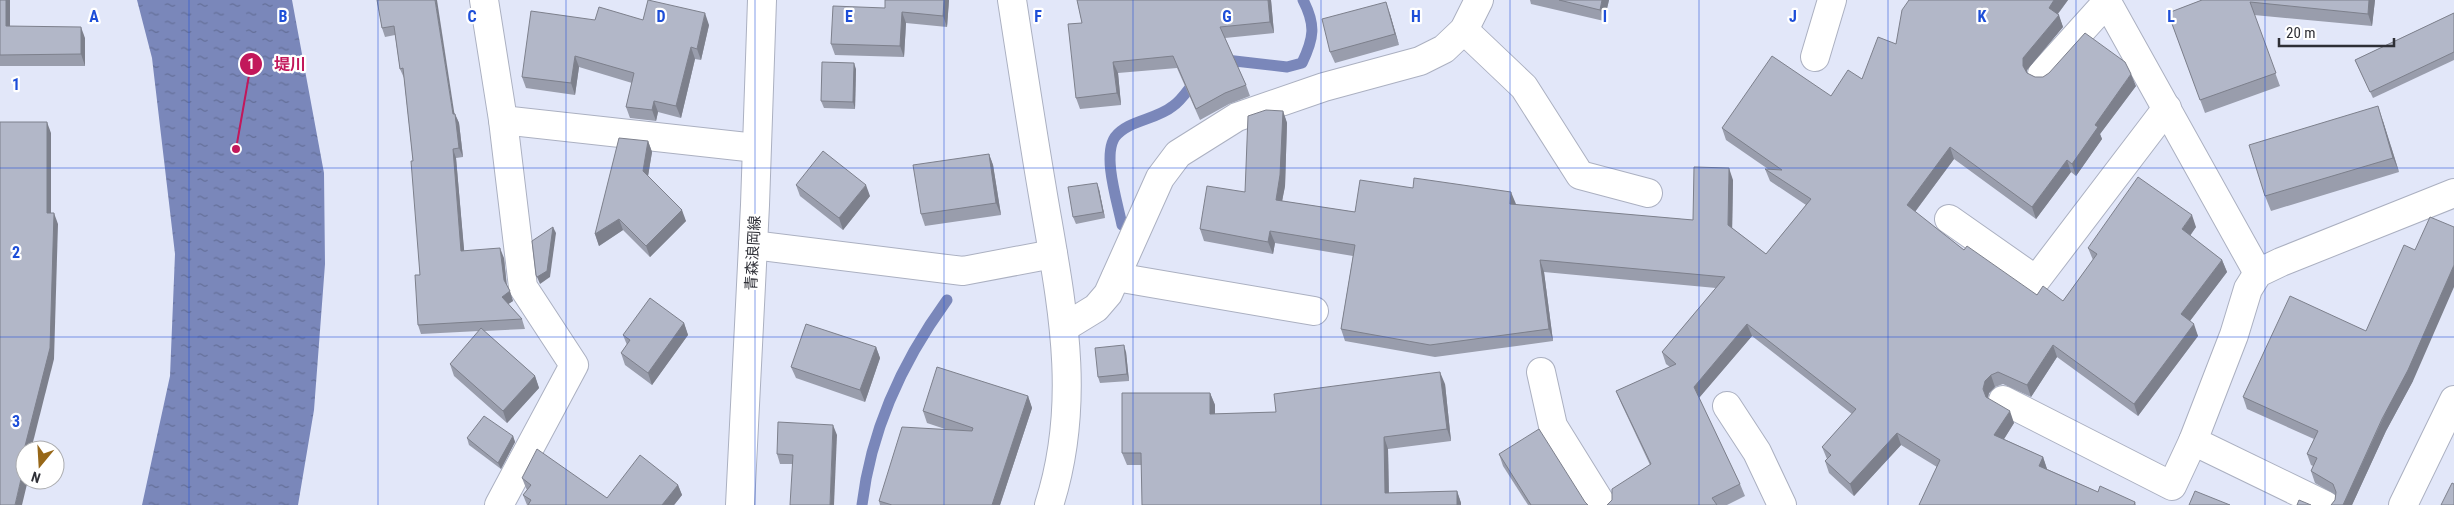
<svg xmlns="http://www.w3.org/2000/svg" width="2454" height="505" font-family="'Roboto Condensed','Noto Sans JP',sans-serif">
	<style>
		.water { fill: url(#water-ripples) }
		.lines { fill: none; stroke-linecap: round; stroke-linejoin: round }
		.stream { stroke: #7a87ba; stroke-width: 11 }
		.minor-casing { stroke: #abb0c1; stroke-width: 30 }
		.major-casing { stroke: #abb0c1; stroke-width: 30 }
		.minor { stroke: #fff; stroke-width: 28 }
		.major { stroke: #fff; stroke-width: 28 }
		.wall { fill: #999dac }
		.shaded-wall { fill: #7d808c }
		.building { fill: #b2b7c8; stroke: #7d808c }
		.grid { fill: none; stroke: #1d4ed8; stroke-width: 1; stroke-opacity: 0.55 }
		.labels { text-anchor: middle; stroke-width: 4.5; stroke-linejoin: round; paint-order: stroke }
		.street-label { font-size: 15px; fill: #2e2f36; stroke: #fff }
		.grid-label { font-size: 16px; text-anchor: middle; font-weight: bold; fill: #1d4ed8; stroke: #fff; stroke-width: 4.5; stroke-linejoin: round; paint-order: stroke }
		.leader { fill: none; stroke: #c2185b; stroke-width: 2 }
		.callout-dot { fill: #c2185b; stroke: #fff; stroke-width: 2 }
		.mark-label { font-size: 15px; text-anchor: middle; font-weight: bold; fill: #fff }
		.callout-label { font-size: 16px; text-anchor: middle; font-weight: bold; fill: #c2185b; stroke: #fff; stroke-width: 4.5; stroke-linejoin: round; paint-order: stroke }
	</style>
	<defs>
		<pattern id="water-ripples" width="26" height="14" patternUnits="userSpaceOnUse" patternTransform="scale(1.25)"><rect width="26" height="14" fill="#7a87ba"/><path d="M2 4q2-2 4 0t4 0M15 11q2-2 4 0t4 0" fill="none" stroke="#646f98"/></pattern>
	</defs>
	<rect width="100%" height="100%" fill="#e2e7f9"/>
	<path class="water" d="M 137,0 L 292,0 L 324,173 L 325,264 L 314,410 L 298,505 L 142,505 L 170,376 L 175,254 L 152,58 Z"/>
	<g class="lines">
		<g class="stream">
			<path d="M 1220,62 L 1226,60 L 1287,67 L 1302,63 C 1314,38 1316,25 1303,0"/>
			<path d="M 1122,225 C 1118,204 1102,156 1115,137 C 1128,120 1156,120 1173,106 C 1182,100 1189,88 1196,80"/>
			<path d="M 862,505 C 871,429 902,362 947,300"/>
		</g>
		<defs>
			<g id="minor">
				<path d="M 484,0 L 503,120 L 523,287 L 574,365 L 499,505"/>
				<path d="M 1012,0 C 1022,65 1032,130 1043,195 C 1061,301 1083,399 1049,505"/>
				<path d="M 1464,30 L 1524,87 L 1580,175 L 1648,193"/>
				<path d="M 1815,57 L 1832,0"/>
				<path d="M 2042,74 L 2107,2 L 2258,273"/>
				<path d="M 503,120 L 756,148"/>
				<path d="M 1949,219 L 2036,280 L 2167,108"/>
				<path d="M 753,245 L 963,271 L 1053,254"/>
				<path d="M 1116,277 L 1314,311"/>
				<path d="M 1065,327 L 1096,308 L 1108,294 L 1160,178 L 1178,154 L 1237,117 L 1324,87 L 1420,61 L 1444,49 L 1464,30 L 1479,0"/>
				<path d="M 1541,372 L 1553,426 L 1602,505"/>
				<path d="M 2003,400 L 2172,486 L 2193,441"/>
				<path d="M 1727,406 L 1757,452 L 1782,505"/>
				<path d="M 2325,505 L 2193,441 L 2234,335 L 2248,289 L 2258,273 L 2281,262 L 2454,193"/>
				<path d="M 2403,505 L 2454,400"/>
			</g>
			<path id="major" d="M 740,505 L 755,205 L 762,0"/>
		</defs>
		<use href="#minor" class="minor-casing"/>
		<use href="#major" class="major-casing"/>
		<use href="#minor" class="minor"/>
		<use href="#major" class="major"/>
	</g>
	<g class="wall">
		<path d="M 0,0 L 10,0 L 10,26 L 85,38 L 85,66 L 0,66 Z"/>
		<path d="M 377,0 L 455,114 L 459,123 L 463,157 L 456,158 L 464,251 L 504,258 L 507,286 L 513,301 L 508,304 L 522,319 L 525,329 L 484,331 L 535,376 L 539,388 L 507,423 L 454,376 L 450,364 L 479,331 L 421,334 L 418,325 L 420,275 L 413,161 L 404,78 L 400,69 L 395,35 L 385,37 L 382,28 Z"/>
		<path d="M 949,0 L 947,27 L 906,23 L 904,57 L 835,55 L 831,44 L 885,8 Z"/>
		<path d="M 1077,0 L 1271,0 L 1274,33 L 1225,38 L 1246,85 L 1250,96 L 1229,104 L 1200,120 L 1177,68 L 1118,73 L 1121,105 L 1080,109 L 1076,98 L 1082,23 Z"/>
		<path d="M 1530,0 L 1609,0 L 1604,21 L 1531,4 Z"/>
		<path d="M 1909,0 L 2068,0 L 2058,14 L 2063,27 L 2027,70 L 2027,73 L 2035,77 L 2136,86 L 2100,134 L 2102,139 L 2076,176 L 2071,172 L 2036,219 L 1954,159 L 1915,212 L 1964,250 L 2037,295 L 2063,301 L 2093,260 L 2088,248 L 2196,227 L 2190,236 L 2222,260 L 2227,272 L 2190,321 L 2198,336 L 2138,416 L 2057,357 L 2031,397 L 2003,384 L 1995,387 L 1989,393 L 1988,398 L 2014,423 L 2004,439 L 2043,457 L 2047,469 L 2098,492 L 2135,502 L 2136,505 L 1919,505 L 1937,467 L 1901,445 L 1854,496 L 1829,473 L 1825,461 L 1827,459 L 1822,447 L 1852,414 L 1752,336 L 1699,398 L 1740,484 L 1745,496 L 1727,505 L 1607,505 L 1650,465 L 1621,403 L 1616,391 L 1670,367 L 1666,364 L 1662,352 L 1716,288 L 1544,272 L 1553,341 L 1435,357 L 1345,341 L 1341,329 L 1353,256 L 1275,243 L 1273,254 L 1204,241 L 1200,229 L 1245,192 L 1283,111 L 1287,123 L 1285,186 L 1282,201 L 1355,212 L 1516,204 L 1516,205 L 1693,220 L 1733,180 L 1732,228 L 1766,254 L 1806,205 L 1770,181 L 1765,169 L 1768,169 L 1726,140 L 1722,128 L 1831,96 L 1862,79 L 1896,44 Z"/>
		<path d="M 2202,0 L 2375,0 L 2372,26 L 2254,15 L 2280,86 L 2205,113 L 2168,13 Z"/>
		<path d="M 2454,13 L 2454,60 L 2373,98 L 2355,60 Z"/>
		<path d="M 1390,14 L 1399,45 L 1335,63 L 1330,52 Z"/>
		<path d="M 643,20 L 709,25 L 701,60 L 695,59 L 681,118 L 658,112 L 656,121 L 630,118 L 626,107 L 632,83 L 579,67 L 575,95 L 526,88 L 522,77 Z"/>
		<path d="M 856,69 L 855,109 L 824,108 L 821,101 Z"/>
		<path d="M 2383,121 L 2399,172 L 2271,211 L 2265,196 Z"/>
		<path d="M 648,141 L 652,152 L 648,176 L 686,221 L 650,257 L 623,230 L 599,246 L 595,234 Z"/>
		<path d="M 989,154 L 993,165 L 1001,215 L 925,226 L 921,214 Z"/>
		<path d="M 796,185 L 870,196 L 843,230 L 800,196 Z"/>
		<path d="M 1099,189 L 1105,218 L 1076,224 L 1073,217 Z"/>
		<path d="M 684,323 L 688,335 L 652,385 L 625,365 L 621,353 L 627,345 L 623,335 Z"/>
		<path d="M 876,347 L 880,358 L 865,402 L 796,378 L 791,367 Z"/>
		<path d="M 1126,352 L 1129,381 L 1100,383 L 1098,377 Z"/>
		<path d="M 2413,381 L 2386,431 L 2352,505 L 2331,505 L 2335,500 L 2336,495 L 2315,483 L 2311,471 L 2313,466 L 2311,465 L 2307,454 L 2314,439 L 2247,409 L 2243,397 Z"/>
		<path d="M 1445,384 L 1451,441 L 1388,449 L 1389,493 L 1457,491 L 1461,503 L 1141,465 L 1127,465 L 1122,453 L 1210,393 L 1215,405 L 1215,414 L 1276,412 Z"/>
		<path d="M 1028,396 L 1032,408 L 1000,505 L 880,505 L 879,501 L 948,430 L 927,423 L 923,411 Z"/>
		<path d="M 837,435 L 793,464 L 780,464 L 777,454 Z"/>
		<path d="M 513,436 L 515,442 L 501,469 L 469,445 L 467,438 Z"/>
		<path d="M 1499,454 L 1585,502 L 1588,505 L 1528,505 L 1503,466 Z"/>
		<path d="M 522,478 L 607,498 L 678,485 L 682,495 L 674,505 L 527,505 L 523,495 L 527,490 L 526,488 Z"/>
	</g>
	<g class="shaded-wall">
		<path d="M 6,0 L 10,0 L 10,38 L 6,26 Z"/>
		<path d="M 435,0 L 437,0 L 456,124 L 453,114 Z"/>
		<path d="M 944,0 L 949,0 L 947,27 L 943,16 Z"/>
		<path d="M 1268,0 L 1271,0 L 1274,33 L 1270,22 Z"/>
		<path d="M 1602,0 L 1609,0 L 1604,21 L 1600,10 Z"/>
		<path d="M 2054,0 L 2068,0 L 2053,20 L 2049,8 Z"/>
		<path d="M 2369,0 L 2375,0 L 2372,26 L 2368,14 Z"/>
		<path d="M 1386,2 L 1390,14 L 1399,45 L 1395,34 Z"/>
		<path d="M 902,12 L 906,23 L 904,57 L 900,46 Z"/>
		<path d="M 705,13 L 709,25 L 701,60 L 697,49 Z"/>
		<path d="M 2059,15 L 2063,27 L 2027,70 L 2027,78 L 2023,66 L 2023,58 Z"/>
		<path d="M 81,27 L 85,38 L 85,66 L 81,54 Z"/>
		<path d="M 691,47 L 695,59 L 681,118 L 676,106 Z"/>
		<path d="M 575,56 L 579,67 L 575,95 L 571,83 Z"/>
		<path d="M 1113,62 L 1118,73 L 1121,105 L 1117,93 Z"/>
		<path d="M 854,63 L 856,69 L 855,109 L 853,102 Z"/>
		<path d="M 2131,74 L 2136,86 L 2100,134 L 2102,139 L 2076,176 L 2072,164 L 2095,125 Z"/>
		<path d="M 654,101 L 658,112 L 656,121 L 652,110 Z"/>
		<path d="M 2378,106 L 2383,121 L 2399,172 L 2393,158 Z"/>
		<path d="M 1283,111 L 1287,123 L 1285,186 L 1280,212 L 1276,200 Z"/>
		<path d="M 455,114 L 459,123 L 463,157 L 459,148 Z"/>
		<path d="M 47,122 L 51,133 L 51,224 L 47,213 Z"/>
		<path d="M 648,141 L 652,152 L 647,182 L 643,171 Z"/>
		<path d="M 1950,147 L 1954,159 L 1911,217 L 1907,205 Z"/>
		<path d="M 453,149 L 456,158 L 465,260 L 461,251 Z"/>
		<path d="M 989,154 L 993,165 L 1001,215 L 996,203 Z"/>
		<path d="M 2067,160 L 2071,172 L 2036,219 L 2032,207 Z"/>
		<path d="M 1729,168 L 1733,180 L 1732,237 L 1728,225 Z"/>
		<path d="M 1097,183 L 1099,189 L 1105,218 L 1103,212 Z"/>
		<path d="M 866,185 L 870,196 L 843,230 L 839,218 Z"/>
		<path d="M 1511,192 L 1516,204 L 1514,216 L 1510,204 Z"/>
		<path d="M 682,210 L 686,221 L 650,257 L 646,246 Z"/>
		<path d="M 54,213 L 58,224 L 54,359 L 31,450 L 26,450 L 25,446 Z"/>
		<path d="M 2192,215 L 2196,227 L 2186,241 L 2182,229 Z"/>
		<path d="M 619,219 L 623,230 L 599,246 L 595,234 Z"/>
		<path d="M 553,227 L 556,233 L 550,277 L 540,284 L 537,277 Z"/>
		<path d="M 1270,231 L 1275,243 L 1273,254 L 1268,242 Z"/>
		<path d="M 500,248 L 504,258 L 507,289 L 504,280 Z"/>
		<path d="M 1540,260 L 1544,272 L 1553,341 L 1549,329 Z"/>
		<path d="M 2222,260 L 2227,272 L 2186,326 L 2181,314 Z"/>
		<path d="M 2454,265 L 2454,287 L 2413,381 L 2386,431 L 2352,505 L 2343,505 Z"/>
		<path d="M 510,291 L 513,301 L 505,306 L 502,297 Z"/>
		<path d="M 684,323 L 688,335 L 652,385 L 648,373 Z"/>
		<path d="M 1747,324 L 1752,336 L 1698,399 L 1694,387 Z"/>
		<path d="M 2194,324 L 2198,336 L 2138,416 L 2134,404 Z"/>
		<path d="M 1124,345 L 1126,352 L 1129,381 L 1127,374 Z"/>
		<path d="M 2053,345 L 2057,357 L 2031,397 L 2027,385 Z"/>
		<path d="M 876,347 L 880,358 L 865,402 L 860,390 Z"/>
		<path d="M 1440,372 L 1445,384 L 1451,441 L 1447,429 Z"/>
		<path d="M 1991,375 L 1995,387 L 1989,393 L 1987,401 L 1983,389 L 1985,381 Z"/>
		<path d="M 535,376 L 539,388 L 507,423 L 503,411 Z"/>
		<path d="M 1210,393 L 1215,405 L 1215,426 L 1210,414 Z"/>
		<path d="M 1028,396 L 1032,408 L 1000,505 L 992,505 Z"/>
		<path d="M 2010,411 L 2014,423 L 1999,447 L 1994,435 Z"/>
		<path d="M 833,425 L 837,435 L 834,505 L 830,505 Z"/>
		<path d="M 1897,433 L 1901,445 L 1854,496 L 1850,484 Z"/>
		<path d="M 513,436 L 515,442 L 501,469 L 498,463 Z"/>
		<path d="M 1384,437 L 1388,449 L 1389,505 L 1385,493 Z"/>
		<path d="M 2043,457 L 2047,469 L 2043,478 L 2039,466 Z"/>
		<path d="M 25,462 L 25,480 L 28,480 L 22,505 L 15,505 Z"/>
		<path d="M 678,485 L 682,495 L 674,505 L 662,505 Z"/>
		<path d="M 1457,491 L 1461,503 L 1461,505 L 1457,505 Z"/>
	</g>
	<g class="building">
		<path d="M 0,0 L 6,0 L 6,26 L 81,27 L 81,54 L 0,55 Z"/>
		<path d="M 377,0 L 435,0 L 453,114 L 455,114 L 459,148 L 453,149 L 461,251 L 500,248 L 504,280 L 510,291 L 502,297 L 522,319 L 418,325 L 415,275 L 420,275 L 411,161 L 413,161 L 403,68 L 400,69 L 394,26 L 382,28 Z"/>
		<path d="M 648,0 L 705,13 L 697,49 L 691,47 L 676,106 L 654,101 L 652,110 L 626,107 L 634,73 L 575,56 L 571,83 L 522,77 L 531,11 L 595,20 L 599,7 L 643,20 Z"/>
		<path d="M 885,0 L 944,0 L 943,16 L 902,12 L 900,46 L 831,44 L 833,6 L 885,8 Z"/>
		<path d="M 1077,0 L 1268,0 L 1270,22 L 1220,27 L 1246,85 L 1225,93 L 1196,109 L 1173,56 L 1113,62 L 1117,93 L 1076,98 L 1068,24 L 1082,23 Z"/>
		<path d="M 1559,0 L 1602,0 L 1600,10 Z"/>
		<path d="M 1909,0 L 2054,0 L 2049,8 L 2059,15 L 2023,58 L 2023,66 L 2027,73 L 2035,77 L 2043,77 L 2049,73 L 2085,33 L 2125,62 L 2131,74 L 2095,125 L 2098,127 L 2072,164 L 2067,160 L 2032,207 L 1950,147 L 1907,205 L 1964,250 L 1967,246 L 2037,295 L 2043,286 L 2063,301 L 2097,254 L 2088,248 L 2138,177 L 2192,215 L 2182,229 L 2222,260 L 2181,314 L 2194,324 L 2134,404 L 2053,345 L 2027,385 L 1998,372 L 1991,375 L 1985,381 L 1983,389 L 1986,397 L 2010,411 L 1994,435 L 2043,457 L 2039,466 L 2098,492 L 2100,486 L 2135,502 L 2134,505 L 1919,505 L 1940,460 L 1897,433 L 1850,484 L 1825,461 L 1831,455 L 1822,447 L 1856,409 L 1747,324 L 1694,387 L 1740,484 L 1712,498 L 1717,505 L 1607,505 L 1612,500 L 1612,489 L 1651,464 L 1616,391 L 1676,364 L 1662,352 L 1725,277 L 1540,260 L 1549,329 L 1430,345 L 1341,329 L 1355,245 L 1270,231 L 1268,242 L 1200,229 L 1207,186 L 1245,192 L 1248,116 L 1266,110 L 1283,111 L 1280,175 L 1276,200 L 1355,212 L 1360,180 L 1413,188 L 1414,178 L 1511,192 L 1510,204 L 1693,220 L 1694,167 L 1729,168 L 1728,225 L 1766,254 L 1811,199 L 1765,169 L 1782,170 L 1722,128 L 1772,56 L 1831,96 L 1848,70 L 1862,79 L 1878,37 L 1896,44 L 1902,10 Z"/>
		<path d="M 2202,0 L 2369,0 L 2368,14 L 2250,2 L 2276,73 L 2200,100 L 2168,13 Z"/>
		<path d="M 1386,2 L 1395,34 L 1330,52 L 1322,19 Z"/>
		<path d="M 2454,13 L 2454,52 L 2370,92 L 2355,60 Z"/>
		<path d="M 822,62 L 854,63 L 853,102 L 821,101 Z"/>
		<path d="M 2378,106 L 2393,158 L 2265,196 L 2249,145 Z"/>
		<path d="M 0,122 L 47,122 L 47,213 L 54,213 L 50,348 L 25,446 L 29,447 L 28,450 L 25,450 L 25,462 L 15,505 L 0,505 Z"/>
		<path d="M 619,138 L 648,141 L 643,171 L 682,210 L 646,246 L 619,219 L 595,234 Z"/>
		<path d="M 823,151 L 866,185 L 839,218 L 796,185 Z"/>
		<path d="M 989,154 L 996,203 L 921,214 L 913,165 Z"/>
		<path d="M 1097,183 L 1103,212 L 1073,217 L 1068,187 Z"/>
		<path d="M 2430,217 L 2454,227 L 2454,265 L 2408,370 L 2382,419 L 2343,505 L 2331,505 L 2335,500 L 2336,492 L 2333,484 L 2311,471 L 2317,458 L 2307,454 L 2318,431 L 2243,397 L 2290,296 L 2366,331 L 2404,245 L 2415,250 Z"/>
		<path d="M 553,227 L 547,271 L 537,277 L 536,275 L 532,241 Z"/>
		<path d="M 650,298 L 684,323 L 648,373 L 621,353 L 630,340 L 623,335 Z"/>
		<path d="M 806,324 L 876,347 L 860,390 L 791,367 Z"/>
		<path d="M 481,328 L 535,376 L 503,411 L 450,364 Z"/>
		<path d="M 1124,345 L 1127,374 L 1098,377 L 1095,348 Z"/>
		<path d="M 937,367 L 1028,396 L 992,505 L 892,505 L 879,501 L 902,427 L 972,431 L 973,428 L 923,411 Z"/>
		<path d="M 1440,372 L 1447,429 L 1384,437 L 1385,493 L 1457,491 L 1457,505 L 1142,505 L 1141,453 L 1122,453 L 1122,393 L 1210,393 L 1210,414 L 1276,412 L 1274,394 Z"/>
		<path d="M 484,416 L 513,436 L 498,463 L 467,438 Z"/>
		<path d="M 778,422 L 833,425 L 830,505 L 790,505 L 793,455 L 777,454 Z"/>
		<path d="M 1539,429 L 1585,502 L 1588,505 L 1531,505 L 1499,454 Z"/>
		<path d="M 537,449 L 607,498 L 640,455 L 678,485 L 662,505 L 528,505 L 531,500 L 523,495 L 531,485 L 522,478 Z"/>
		<path d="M 2452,483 L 2454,484 L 2454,505 L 2441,505 Z"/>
		<path d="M 2195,491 L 2230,505 L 2189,505 Z"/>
		<path d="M 2299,500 L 2311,505 L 2297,505 Z"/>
	</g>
	<path class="grid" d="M 189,0 L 189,505M 378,0 L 378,505M 566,0 L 566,505M 755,0 L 755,505M 944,0 L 944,505M 1133,0 L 1133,505M 1321,0 L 1321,505M 1510,0 L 1510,505M 1699,0 L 1699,505M 1888,0 L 1888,505M 2076,0 L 2076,505M 2265,0 L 2265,505M 0,168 L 2454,168M 0,337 L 2454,337"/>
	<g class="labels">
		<g class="street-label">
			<text transform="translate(753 253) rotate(-87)" y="5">青森浪岡線</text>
		</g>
	</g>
	<g class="grid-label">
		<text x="94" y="22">A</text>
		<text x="283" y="22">B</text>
		<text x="472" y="22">C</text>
		<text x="661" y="22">D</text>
		<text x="849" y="22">E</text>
		<text x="1038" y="22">F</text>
		<text x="1227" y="22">G</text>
		<text x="1416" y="22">H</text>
		<text x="1605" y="22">I</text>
		<text x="1793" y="22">J</text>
		<text x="1982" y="22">K</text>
		<text x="2171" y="22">L</text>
		<text x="16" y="90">1</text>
		<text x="16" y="258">2</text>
		<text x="16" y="427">3</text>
	</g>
	<path class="leader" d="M236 149L251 64"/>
	<g class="callout-dot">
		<circle cx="236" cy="149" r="5"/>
		<circle cx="251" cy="64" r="12"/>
	</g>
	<g class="mark-label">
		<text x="251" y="69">1</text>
	</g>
	<g class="callout-label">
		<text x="290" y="70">堤川</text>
	</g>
	<g transform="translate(40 465) rotate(198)"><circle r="24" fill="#ffffff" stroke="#abacaf"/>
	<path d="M0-4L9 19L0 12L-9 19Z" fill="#976718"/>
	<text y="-8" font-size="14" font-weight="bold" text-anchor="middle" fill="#2e2f36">N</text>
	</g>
	<path d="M2279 38v8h115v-8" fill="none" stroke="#2e2f36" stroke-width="2.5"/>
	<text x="2286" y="38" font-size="15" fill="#2e2f36" stroke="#ffffff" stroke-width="4" paint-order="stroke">20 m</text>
</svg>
